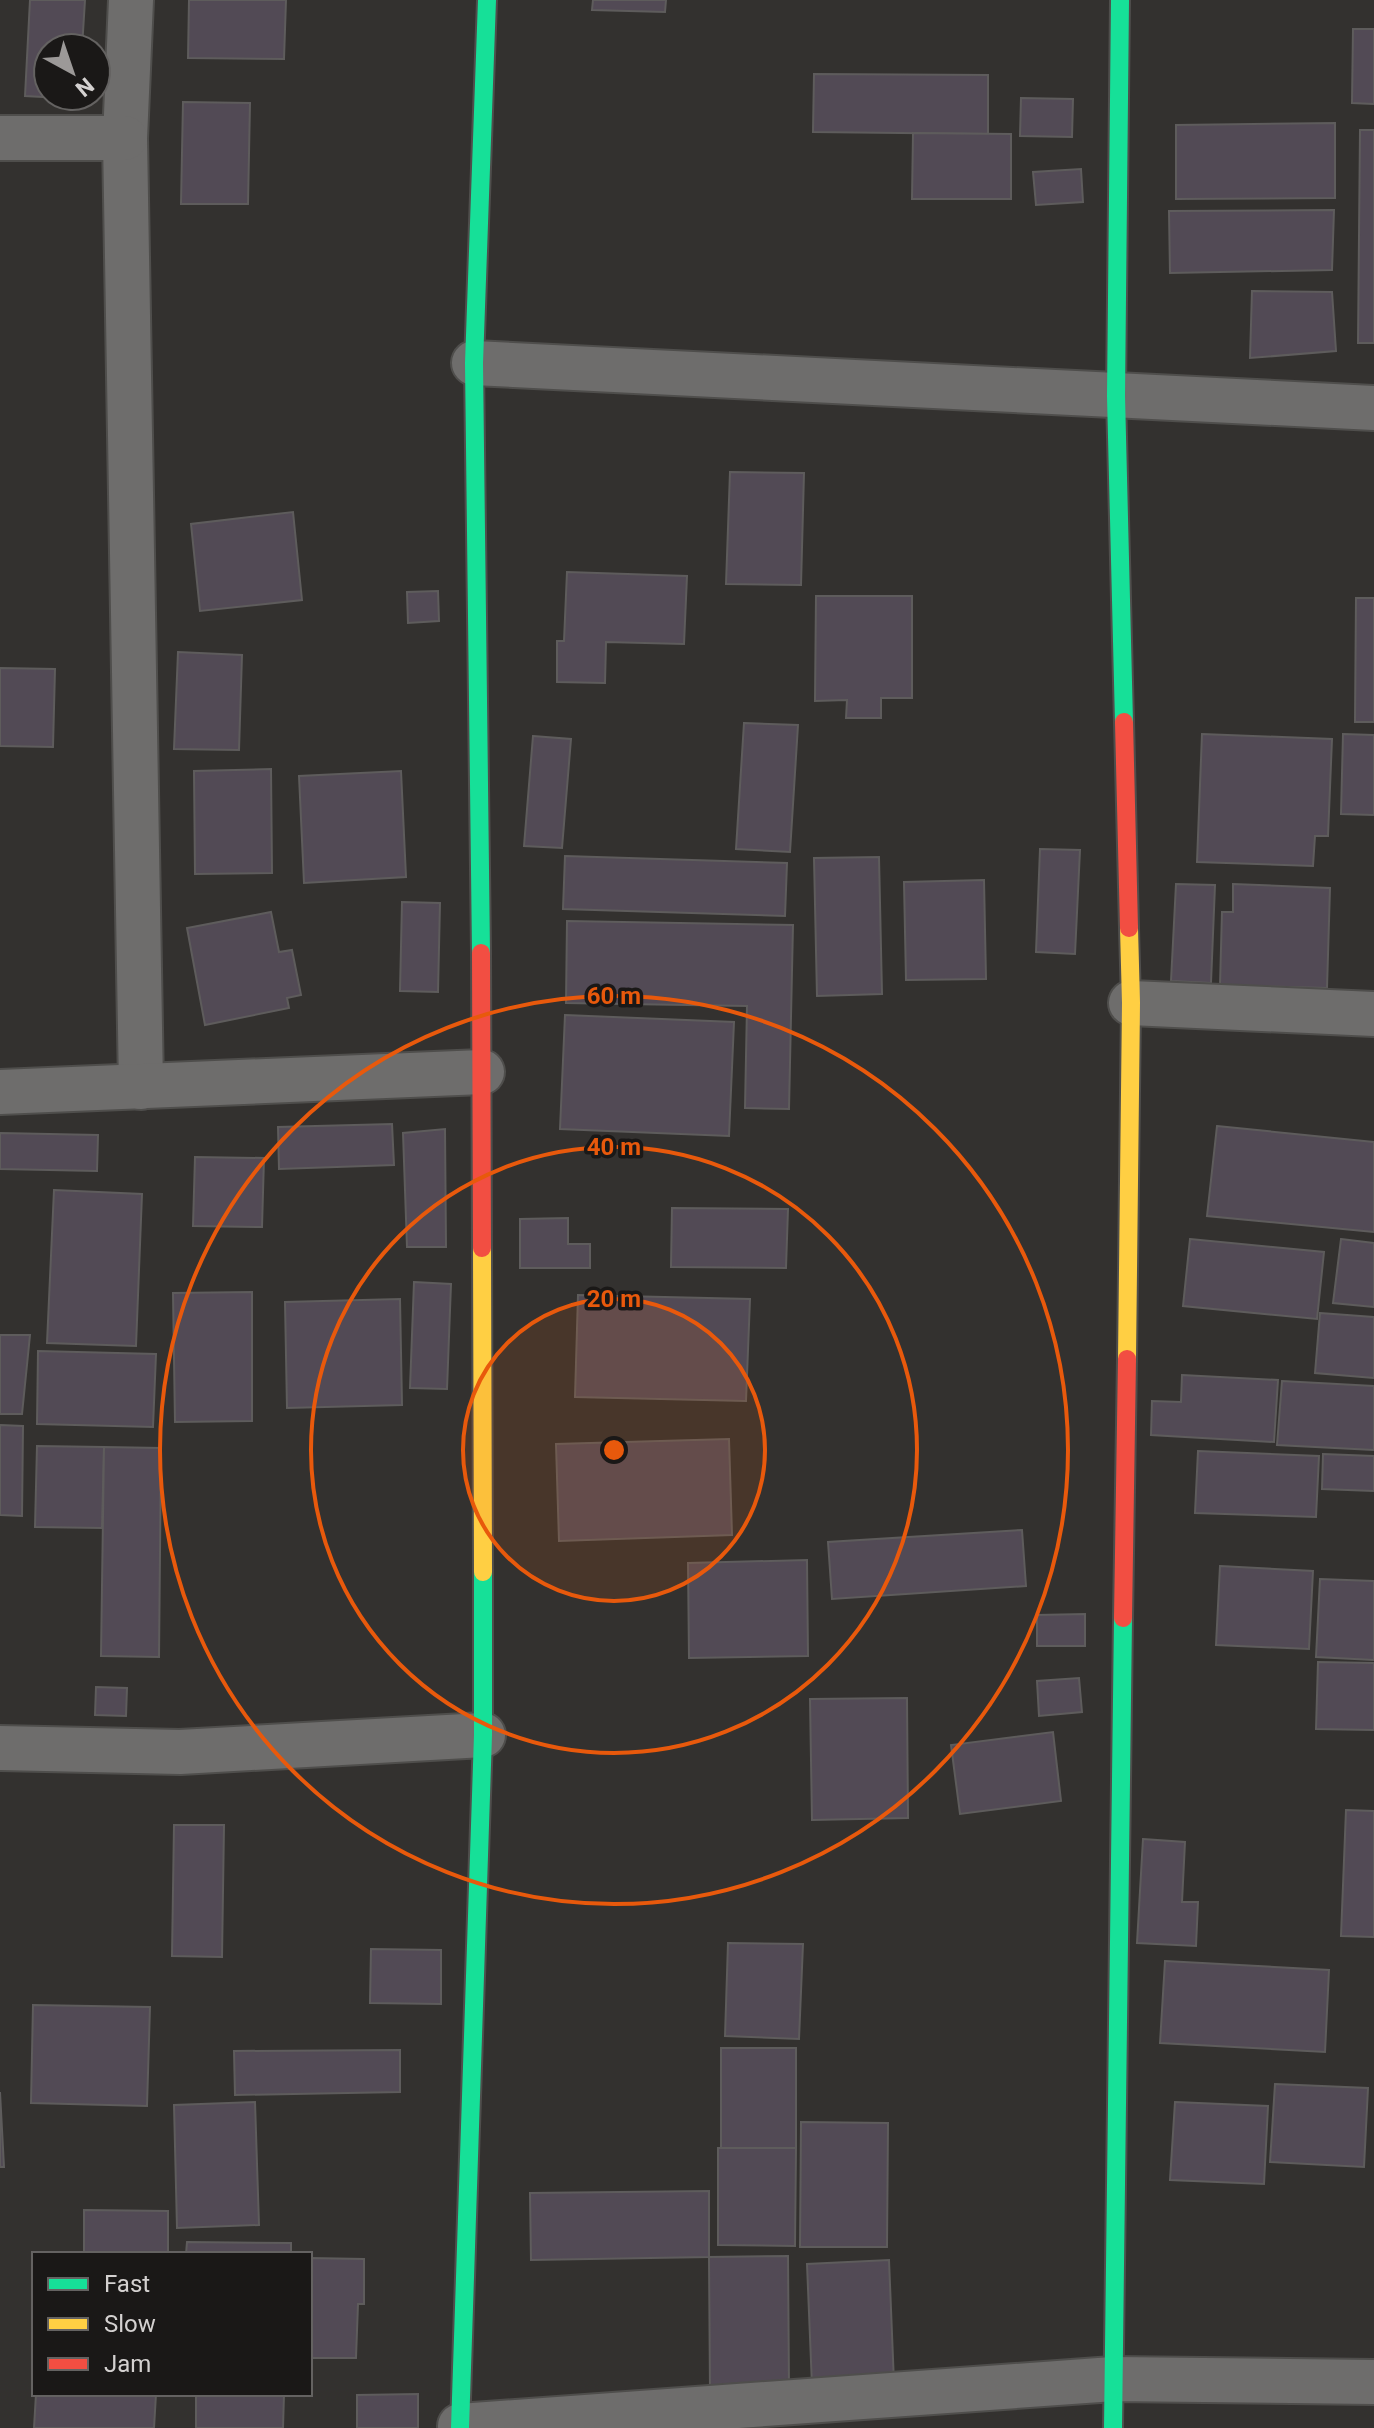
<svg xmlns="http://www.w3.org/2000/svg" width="1374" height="2428" font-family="Roboto,sans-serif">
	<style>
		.building { fill: #524a55; stroke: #5e5c5c; stroke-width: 2 }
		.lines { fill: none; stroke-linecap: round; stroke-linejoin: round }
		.street-casing { stroke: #4f4e4c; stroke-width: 48 }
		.fast-casing { stroke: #4f4e4c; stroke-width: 22 }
		.slow-casing { stroke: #4f4e4c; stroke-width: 22 }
		.jam-casing { stroke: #4f4e4c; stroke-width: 22 }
		.street { stroke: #6e6d6c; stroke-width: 44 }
		.fast { stroke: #16e098; stroke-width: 18 }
		.slow { stroke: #ffcf43; stroke-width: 18 }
		.jam { stroke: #f24e42; stroke-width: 18 }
		.ring { fill: none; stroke: #e8590c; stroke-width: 4 }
		.centre { fill: #e8590c; stroke: #1a1817; stroke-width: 4 }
		.ring-label { font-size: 24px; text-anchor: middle; font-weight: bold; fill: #e8590c; stroke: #1a1817; stroke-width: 7; stroke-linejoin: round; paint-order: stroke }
	</style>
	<rect width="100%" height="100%" fill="#33312f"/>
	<g class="building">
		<path d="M 30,0 L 85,0 L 82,48 L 48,48 L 48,96 L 80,96 L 80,99 L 25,96 Z"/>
		<path d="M 189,0 L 286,0 L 284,59 L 188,58 Z"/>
		<path d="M 593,0 L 666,0 L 665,12 L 592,10 Z"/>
		<path d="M 1353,29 L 1374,29 L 1374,104 L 1352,103 Z"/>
		<path d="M 814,74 L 988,75 L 988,134 L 813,132 Z"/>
		<path d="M 1021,98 L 1073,99 L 1072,137 L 1020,136 Z"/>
		<path d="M 183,102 L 250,103 L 248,204 L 181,204 Z"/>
		<path d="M 1335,123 L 1335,198 L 1176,199 L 1176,125 Z"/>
		<path d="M 1360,130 L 1374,130 L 1374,343 L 1358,343 Z"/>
		<path d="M 913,133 L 1011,134 L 1011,199 L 912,199 Z"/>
		<path d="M 1081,169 L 1083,202 L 1036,205 L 1033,172 Z"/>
		<path d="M 1334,210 L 1332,270 L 1170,273 L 1169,211 Z"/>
		<path d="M 1252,291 L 1332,292 L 1336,351 L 1250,358 Z"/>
		<path d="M 730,472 L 804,473 L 801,585 L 726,584 Z"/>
		<path d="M 293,512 L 302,600 L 200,611 L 191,524 Z"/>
		<path d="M 567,572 L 687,576 L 684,644 L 606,642 L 605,683 L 557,682 L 557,641 L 564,641 Z"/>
		<path d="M 438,591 L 439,621 L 408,623 L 407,592 Z"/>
		<path d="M 816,596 L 912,596 L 912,698 L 881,698 L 881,718 L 846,718 L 847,700 L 815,701 Z"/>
		<path d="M 1356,598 L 1374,598 L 1374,722 L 1355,722 Z"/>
		<path d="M 178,652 L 242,655 L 239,750 L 174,749 Z"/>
		<path d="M 0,668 L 55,669 L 53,747 L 0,746 Z"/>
		<path d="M 744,723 L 798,725 L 790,852 L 736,849 Z"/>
		<path d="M 1202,734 L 1332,739 L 1328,836 L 1315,836 L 1313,866 L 1197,862 Z"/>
		<path d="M 1343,734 L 1374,735 L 1374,815 L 1341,814 Z"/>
		<path d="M 533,736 L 571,739 L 562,848 L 524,846 Z"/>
		<path d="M 271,769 L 272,873 L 195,874 L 194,771 Z"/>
		<path d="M 401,771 L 406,877 L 304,883 L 299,776 Z"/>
		<path d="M 1040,849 L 1080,850 L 1075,954 L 1036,952 Z"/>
		<path d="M 565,856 L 787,863 L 785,916 L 563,909 Z"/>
		<path d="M 879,857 L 882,994 L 817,996 L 814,858 Z"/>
		<path d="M 984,880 L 986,979 L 906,980 L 904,882 Z"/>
		<path d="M 1176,884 L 1215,885 L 1211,983 L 1171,981 Z"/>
		<path d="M 1233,884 L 1330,888 L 1327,988 L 1220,985 L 1222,912 L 1233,912 Z"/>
		<path d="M 402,902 L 440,903 L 438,992 L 400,991 Z"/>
		<path d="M 271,912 L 279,952 L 292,950 L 301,995 L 287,998 L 289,1008 L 205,1025 L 187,928 Z"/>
		<path d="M 567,921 L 793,925 L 789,1109 L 745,1108 L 747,1006 L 566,1003 Z"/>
		<path d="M 565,1015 L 734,1022 L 729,1136 L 560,1129 Z"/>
		<path d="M 392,1124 L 394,1165 L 279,1169 L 278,1127 Z"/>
		<path d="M 1217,1126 L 1374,1142 L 1374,1232 L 1207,1216 Z"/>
		<path d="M 445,1129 L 446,1247 L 407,1247 L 403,1133 Z"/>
		<path d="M 0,1133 L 98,1135 L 97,1171 L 0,1169 Z"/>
		<path d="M 195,1157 L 264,1158 L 262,1227 L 193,1226 Z"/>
		<path d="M 54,1190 L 142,1194 L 136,1346 L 47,1343 Z"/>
		<path d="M 672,1208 L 788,1209 L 786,1268 L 671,1267 Z"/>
		<path d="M 568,1218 L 568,1244 L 590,1244 L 590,1268 L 520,1268 L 520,1219 Z"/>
		<path d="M 1190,1239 L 1324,1252 L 1317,1319 L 1183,1306 Z"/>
		<path d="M 1341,1239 L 1374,1243 L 1374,1307 L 1333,1303 Z"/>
		<path d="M 414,1282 L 451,1284 L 447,1389 L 410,1388 Z"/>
		<path d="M 252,1292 L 252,1421 L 175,1422 L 173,1293 Z"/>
		<path d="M 578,1295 L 750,1299 L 746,1401 L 575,1397 Z"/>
		<path d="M 400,1299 L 402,1405 L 287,1408 L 285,1302 Z"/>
		<path d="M 1320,1313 L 1374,1317 L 1374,1378 L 1315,1373 Z"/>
		<path d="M 0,1335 L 30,1335 L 22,1414 L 0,1414 Z"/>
		<path d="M 38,1351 L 156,1354 L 153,1427 L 37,1424 Z"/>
		<path d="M 1182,1375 L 1278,1380 L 1274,1442 L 1151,1435 L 1152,1401 L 1181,1402 Z"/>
		<path d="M 1282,1381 L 1374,1386 L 1374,1450 L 1277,1445 Z"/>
		<path d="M 0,1425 L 23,1426 L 22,1516 L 0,1515 Z"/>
		<path d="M 729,1439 L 732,1535 L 559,1541 L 556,1444 Z"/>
		<path d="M 37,1446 L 104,1447 L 102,1528 L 35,1527 Z"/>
		<path d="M 104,1447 L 161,1448 L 159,1657 L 101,1656 Z"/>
		<path d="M 1198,1451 L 1319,1456 L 1316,1517 L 1195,1513 Z"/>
		<path d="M 1323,1454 L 1374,1456 L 1374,1491 L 1322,1489 Z"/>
		<path d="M 1022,1530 L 1026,1586 L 832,1599 L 828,1542 Z"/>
		<path d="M 807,1560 L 808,1656 L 689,1658 L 688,1563 Z"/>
		<path d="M 1220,1566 L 1313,1571 L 1309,1649 L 1216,1645 Z"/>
		<path d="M 1320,1579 L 1374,1581 L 1374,1660 L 1316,1657 Z"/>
		<path d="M 1085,1614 L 1085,1646 L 1037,1646 L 1037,1615 Z"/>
		<path d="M 1318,1662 L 1374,1663 L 1374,1730 L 1316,1729 Z"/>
		<path d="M 1079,1678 L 1082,1712 L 1039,1716 L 1037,1681 Z"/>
		<path d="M 96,1687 L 127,1688 L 126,1716 L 95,1715 Z"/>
		<path d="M 907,1698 L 908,1818 L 812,1820 L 810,1699 Z"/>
		<path d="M 1053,1732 L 1061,1801 L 960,1814 L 951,1745 Z"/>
		<path d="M 1346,1810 L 1374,1811 L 1374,1937 L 1341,1936 Z"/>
		<path d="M 174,1825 L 224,1825 L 222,1957 L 172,1956 Z"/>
		<path d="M 1143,1839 L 1185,1842 L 1182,1902 L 1198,1902 L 1196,1946 L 1137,1943 Z"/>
		<path d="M 728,1943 L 803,1944 L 799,2039 L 725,2036 Z"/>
		<path d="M 371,1949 L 441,1950 L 441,2004 L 370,2003 Z"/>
		<path d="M 1165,1961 L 1329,1970 L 1325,2052 L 1160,2043 Z"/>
		<path d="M 33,2005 L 150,2007 L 147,2106 L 31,2103 Z"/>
		<path d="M 721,2048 L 796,2048 L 796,2148 L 721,2149 Z"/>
		<path d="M 400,2050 L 400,2092 L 235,2095 L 234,2051 Z"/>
		<path d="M 1275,2084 L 1368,2088 L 1364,2167 L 1270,2162 Z"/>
		<path d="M 0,2092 L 4,2167 L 0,2167 Z"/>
		<path d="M 255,2102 L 259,2225 L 177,2228 L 174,2105 Z"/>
		<path d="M 1175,2102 L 1268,2106 L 1264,2184 L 1170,2180 Z"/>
		<path d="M 801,2122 L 888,2123 L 887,2247 L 800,2247 Z"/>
		<path d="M 718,2148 L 796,2148 L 795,2246 L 718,2245 Z"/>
		<path d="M 709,2191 L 709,2257 L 531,2260 L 530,2193 Z"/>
		<path d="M 84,2210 L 168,2211 L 168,2254 L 84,2254 Z"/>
		<path d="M 187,2242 L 291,2243 L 291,2254 L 186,2254 Z"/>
		<path d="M 788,2256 L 789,2389 L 710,2390 L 709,2257 Z"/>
		<path d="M 310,2258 L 364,2259 L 364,2304 L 358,2304 L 356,2358 L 310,2358 Z"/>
		<path d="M 889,2260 L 894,2383 L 812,2386 L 807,2264 Z"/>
		<path d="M 36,2394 L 156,2394 L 154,2428 L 34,2428 Z"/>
		<path d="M 196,2394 L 284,2394 L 283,2428 L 196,2428 Z"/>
		<path d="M 418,2394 L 418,2428 L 357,2428 L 357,2395 Z"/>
	</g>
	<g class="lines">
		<defs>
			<g id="street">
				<path d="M 131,0 L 125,138 L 141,1087"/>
				<path d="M 0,138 L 125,138"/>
				<path d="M 474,363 L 1374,408"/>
				<path d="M 1131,1003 L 1374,1014"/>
				<path d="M 0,1092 L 482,1072"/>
				<path d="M 0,1748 L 180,1752 L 483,1735"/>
				<path d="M 460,2426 L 1113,2379 L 1374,2382"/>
			</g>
			<g id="fast">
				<path d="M 1120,0 L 1116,396 L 1124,722"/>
				<path d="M 481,953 L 474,363 L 487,0"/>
				<path d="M 460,2428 L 483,1735 L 483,1572"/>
				<path d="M 1113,2428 L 1123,1618"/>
			</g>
			<g id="slow">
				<path d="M 482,1248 L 483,1572"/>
				<path d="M 1127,1359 L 1131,1003 L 1129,928"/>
			</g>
			<g id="jam">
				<path d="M 1124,722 L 1129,928"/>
				<path d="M 481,953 L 482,1248"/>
				<path d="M 1123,1618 L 1127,1359"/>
			</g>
		</defs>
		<use href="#street" class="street-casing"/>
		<use href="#fast" class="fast-casing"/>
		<use href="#slow" class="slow-casing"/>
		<use href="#jam" class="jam-casing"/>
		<use href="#street" class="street"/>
		<use href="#fast" class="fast"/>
		<use href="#slow" class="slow"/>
		<use href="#jam" class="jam"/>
	</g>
	<circle cx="614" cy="1450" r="151" fill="#e8590c" fill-opacity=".12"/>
	<g class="ring">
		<circle cx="614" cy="1450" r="151"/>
		<circle cx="614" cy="1450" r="303"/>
		<circle cx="614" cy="1450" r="454"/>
	</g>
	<circle cx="614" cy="1450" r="12" class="centre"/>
	<g class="ring-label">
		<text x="614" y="1004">60 m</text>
		<text x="614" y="1155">40 m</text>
		<text x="614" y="1307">20 m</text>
	</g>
	<rect x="32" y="2252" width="280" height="144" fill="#1a1817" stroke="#646261" stroke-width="2"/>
	<rect x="48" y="2278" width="40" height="12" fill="#16e098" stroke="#646261" stroke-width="2"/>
	<text x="104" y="2292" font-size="24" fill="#d4d1d0">Fast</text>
	<rect x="48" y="2318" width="40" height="12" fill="#ffcf43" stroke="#646261" stroke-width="2"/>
	<text x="104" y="2332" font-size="24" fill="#d4d1d0">Slow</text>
	<rect x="48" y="2358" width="40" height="12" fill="#f24e42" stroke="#646261" stroke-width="2"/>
	<text x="104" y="2372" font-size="24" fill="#d4d1d0">Jam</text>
	<g transform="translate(72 72) rotate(140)"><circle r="38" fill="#1a1817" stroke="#646261" stroke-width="2"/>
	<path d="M0-6L14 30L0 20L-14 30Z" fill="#9c9998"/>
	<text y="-12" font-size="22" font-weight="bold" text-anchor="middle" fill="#d4d1d0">N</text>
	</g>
</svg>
